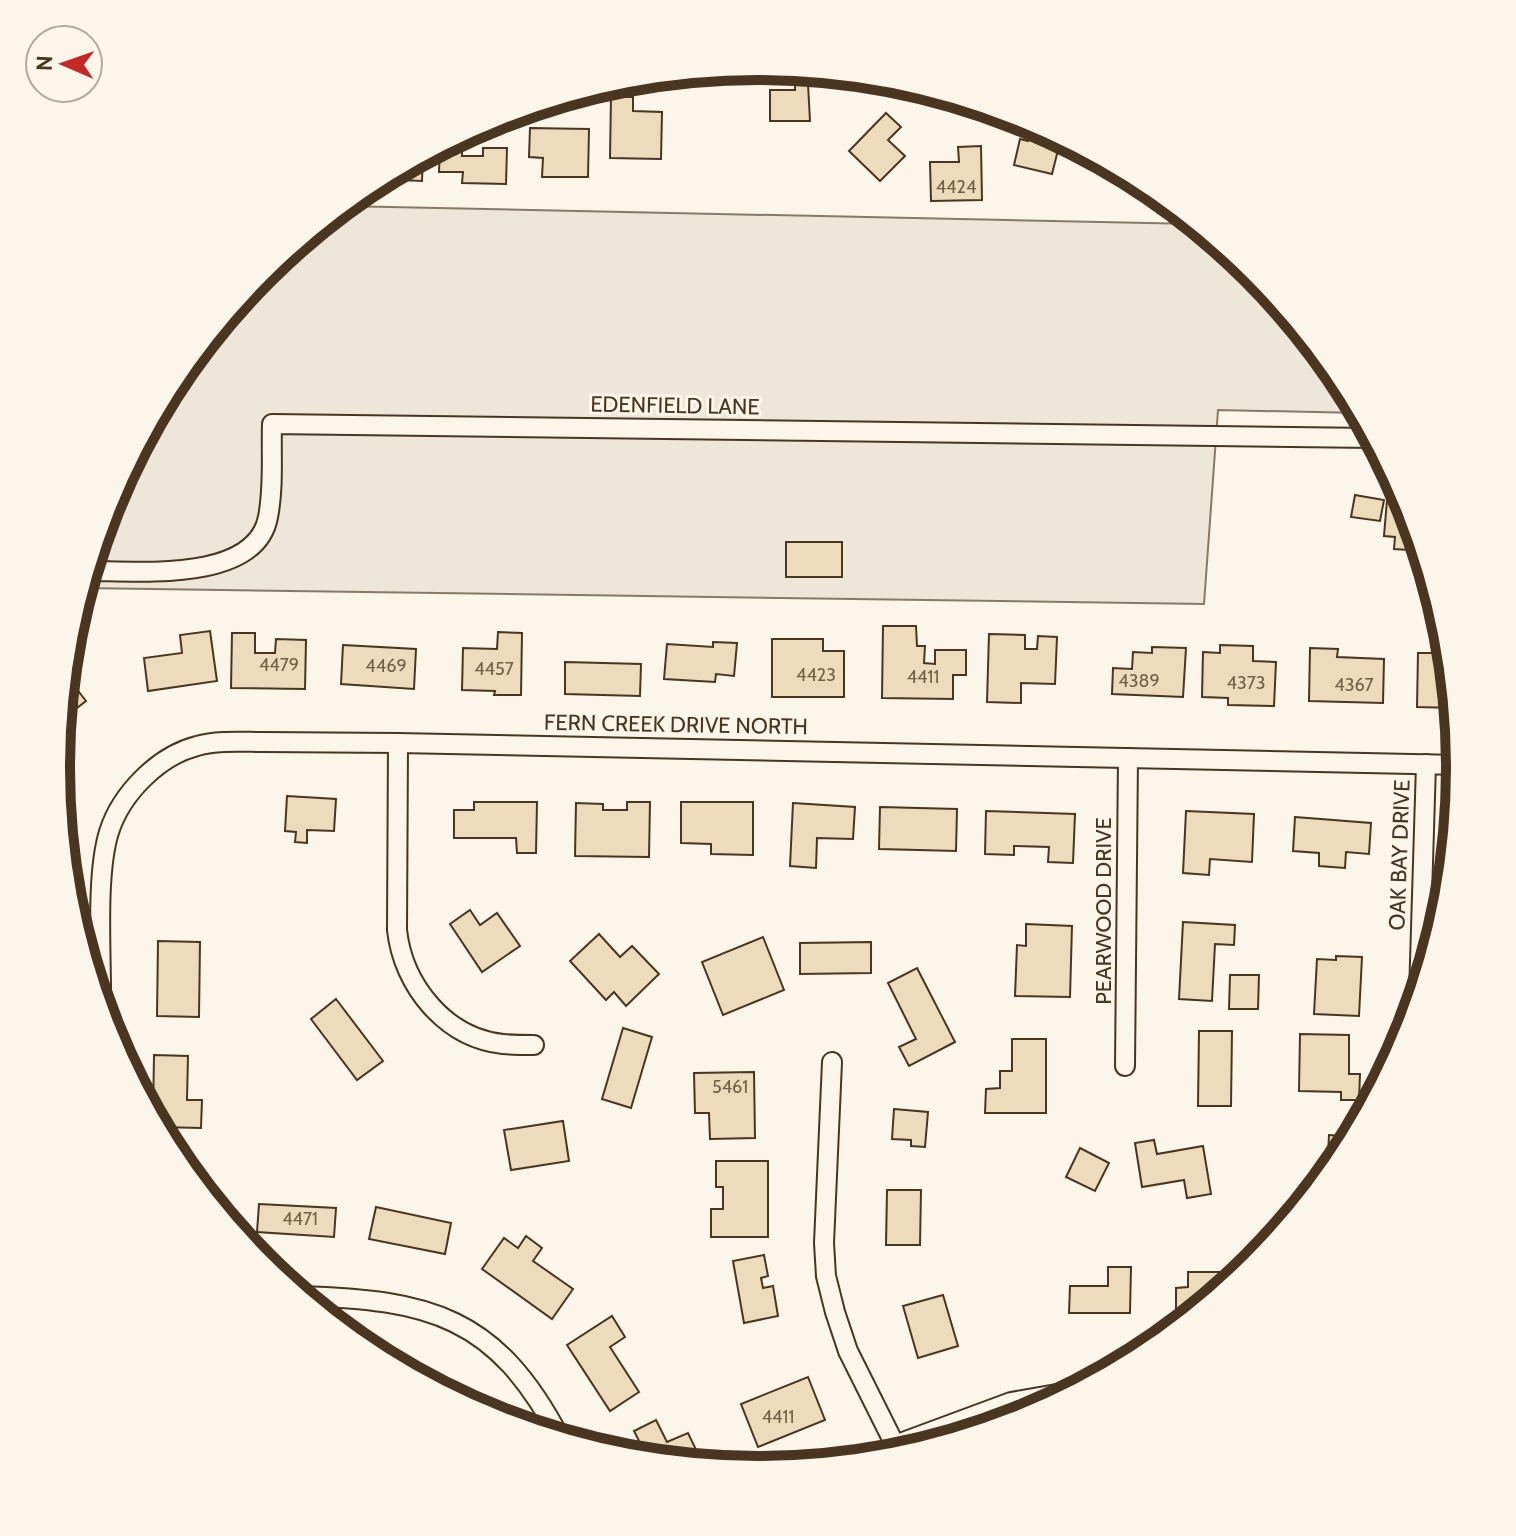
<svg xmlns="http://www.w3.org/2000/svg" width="1516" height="1536" font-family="Cabin,sans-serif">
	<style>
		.green { fill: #ede6d9; stroke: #887966; stroke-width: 2 }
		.building { fill: #ecdcbc; stroke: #4a3520; stroke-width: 2 }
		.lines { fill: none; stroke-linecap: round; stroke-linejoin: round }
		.street-casing { stroke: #4a3520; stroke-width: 22 }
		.street { stroke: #fbf6e9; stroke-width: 18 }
		.labels { text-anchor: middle; stroke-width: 6; stroke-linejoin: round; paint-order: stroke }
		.number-label { font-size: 18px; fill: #725f47 }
		.street-label { font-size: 22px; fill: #4a3520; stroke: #fbf6e9 }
		.rim { fill: none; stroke: #4a3520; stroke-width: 10 }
	</style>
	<rect width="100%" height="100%" fill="#fbf6e9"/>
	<path class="green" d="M 341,206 L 1196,224 L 1255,272 L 1342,378 L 1360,413 L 1218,410 L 1204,604 L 83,588 L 110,499 L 175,378 L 230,310 L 250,310 L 249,287 L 262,271 Z"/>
	<g class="building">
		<path d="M 854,75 L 891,79 L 891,81 L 854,81 Z"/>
		<path d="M 795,84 L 808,84 L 810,121 L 770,121 L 770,90 L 795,90 Z"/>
		<path d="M 611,97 L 633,97 L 633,111 L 662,112 L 661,159 L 610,158 Z"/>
		<path d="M 886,113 L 901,127 L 888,140 L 905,156 L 880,181 L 849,151 Z"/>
		<path d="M 1033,123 L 1061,138 L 1052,174 L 1014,165 L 1020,139 L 1028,141 Z"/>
		<path d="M 530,128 L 589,129 L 588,177 L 542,177 L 543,158 L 529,157 Z"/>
		<path d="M 451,140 L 462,140 L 462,156 L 483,156 L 483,148 L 507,148 L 506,184 L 462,183 L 463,172 L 439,172 L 440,146 Z"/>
		<path d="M 981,146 L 982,200 L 931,201 L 930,162 L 959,162 L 958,147 Z"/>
		<path d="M 423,155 L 422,181 L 378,179 Z"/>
		<path d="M 1388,488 L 1401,489 L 1407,500 L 1415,527 L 1412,527 L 1409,550 L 1394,549 L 1395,537 L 1384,536 Z"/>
		<path d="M 1355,495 L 1384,500 L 1380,521 L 1351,517 Z"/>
		<rect x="786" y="542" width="56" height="35"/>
		<path d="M 883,626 L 916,626 L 917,646 L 925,646 L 924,663 L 935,664 L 935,650 L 966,650 L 966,675 L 953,675 L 953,699 L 882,698 Z"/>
		<path d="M 210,631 L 217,681 L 148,691 L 144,658 L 182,653 L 180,635 Z"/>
		<path d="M 498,632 L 522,633 L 521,695 L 494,695 L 495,691 L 462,690 L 463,648 L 497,649 Z"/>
		<path d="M 232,633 L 255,633 L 255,653 L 275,653 L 276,639 L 306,640 L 305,689 L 231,688 Z"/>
		<path d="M 989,634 L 1025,635 L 1025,649 L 1037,649 L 1038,636 L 1057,637 L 1055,684 L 1021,683 L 1021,703 L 987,702 Z"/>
		<path d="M 772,639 L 823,639 L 823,651 L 844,651 L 844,697 L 772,697 Z"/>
		<path d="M 713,642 L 737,643 L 734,676 L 716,674 L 715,682 L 664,679 L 667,644 L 713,647 Z"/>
		<path d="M 343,645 L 416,649 L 414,689 L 341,684 Z"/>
		<path d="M 1220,645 L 1253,646 L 1253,661 L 1276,662 L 1274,706 L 1228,705 L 1228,698 L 1202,697 L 1203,652 L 1220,653 Z"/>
		<path d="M 1152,647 L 1186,648 L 1183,697 L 1112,694 L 1113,668 L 1132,669 L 1133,652 L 1152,653 Z"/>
		<path d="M 1310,648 L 1338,649 L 1337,657 L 1384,659 L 1383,703 L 1309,701 Z"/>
		<path d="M 1418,653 L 1449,653 L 1454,708 L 1417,707 Z"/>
		<path d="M 565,662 L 641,664 L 640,696 L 565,694 Z"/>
		<path d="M 65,674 L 86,701 L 61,720 Z"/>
		<path d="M 287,796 L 336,799 L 334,831 L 307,830 L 307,843 L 295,842 L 296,832 L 285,831 Z"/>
		<path d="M 474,802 L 537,802 L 536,853 L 517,853 L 516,838 L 454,838 L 454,810 L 474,810 Z"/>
		<path d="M 627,802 L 650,802 L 649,857 L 575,856 L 576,803 L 603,804 L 603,810 L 627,810 Z"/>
		<path d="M 681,802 L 753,802 L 753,855 L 711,854 L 711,844 L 681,843 Z"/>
		<path d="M 793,803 L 855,807 L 853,839 L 817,838 L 816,868 L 790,866 Z"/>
		<path d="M 880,807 L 957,809 L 956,851 L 879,849 Z"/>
		<path d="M 986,811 L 1075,814 L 1073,863 L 1048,862 L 1049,847 L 1014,846 L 1014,855 L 985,854 Z"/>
		<path d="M 1186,811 L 1254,814 L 1252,862 L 1210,859 L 1209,875 L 1183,873 Z"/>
		<path d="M 1295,817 L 1371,823 L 1369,854 L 1346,852 L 1345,868 L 1319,866 L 1319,853 L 1293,851 Z"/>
		<path d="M 470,910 L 480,925 L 497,913 L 520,946 L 482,972 L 450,924 Z"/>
		<path d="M 1183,922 L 1235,925 L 1234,945 L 1215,944 L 1212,1001 L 1179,999 Z"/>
		<path d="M 1026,924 L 1072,926 L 1070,997 L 1015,996 L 1017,945 L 1026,946 Z"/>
		<path d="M 599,934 L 620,957 L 632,946 L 659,974 L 626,1006 L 614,992 L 606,1000 L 570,961 Z"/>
		<path d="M 763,937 L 784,990 L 723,1015 L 702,962 Z"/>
		<path d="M 158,941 L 200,942 L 199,1017 L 157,1016 Z"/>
		<path d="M 871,942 L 871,973 L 800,974 L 800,943 Z"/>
		<path d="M 1336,956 L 1362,957 L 1359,1016 L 1314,1014 L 1317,959 L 1336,960 Z"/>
		<path d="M 917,968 L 955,1042 L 909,1066 L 899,1047 L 916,1039 L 888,983 Z"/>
		<path d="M 1230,975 L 1259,975 L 1258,1009 L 1229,1009 Z"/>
		<path d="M 336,999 L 383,1061 L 357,1080 L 311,1019 Z"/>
		<path d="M 623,1028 L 652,1037 L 631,1108 L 602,1099 Z"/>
		<path d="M 1199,1031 L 1232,1031 L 1231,1106 L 1198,1106 Z"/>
		<path d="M 1300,1034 L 1349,1035 L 1349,1074 L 1360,1074 L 1359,1100 L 1341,1100 L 1341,1092 L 1299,1091 Z"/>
		<path d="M 1012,1039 L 1046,1039 L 1046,1113 L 985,1113 L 986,1089 L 1000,1088 L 1000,1071 L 1012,1071 Z"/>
		<path d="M 154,1055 L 188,1056 L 187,1100 L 202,1100 L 201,1128 L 158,1127 L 153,1118 Z"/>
		<path d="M 754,1072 L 755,1138 L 710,1139 L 709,1113 L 695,1113 L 694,1073 Z"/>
		<path d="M 894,1109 L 928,1112 L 925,1147 L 911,1146 L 911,1140 L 892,1139 Z"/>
		<path d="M 563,1121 L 569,1161 L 511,1170 L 504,1130 Z"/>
		<path d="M 1329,1135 L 1353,1137 L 1341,1158 L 1327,1176 Z"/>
		<path d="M 1154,1140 L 1157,1154 L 1203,1146 L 1211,1194 L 1187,1198 L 1184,1180 L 1142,1187 L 1135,1143 Z"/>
		<path d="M 1080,1148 L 1109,1163 L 1095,1191 L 1066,1177 Z"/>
		<path d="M 716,1161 L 768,1161 L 768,1237 L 711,1237 L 711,1209 L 723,1209 L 723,1187 L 716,1187 Z"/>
		<path d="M 887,1190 L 921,1190 L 920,1245 L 886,1245 Z"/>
		<path d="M 259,1204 L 336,1208 L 334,1237 L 257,1232 Z"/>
		<path d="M 376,1207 L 451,1223 L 445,1254 L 369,1239 Z"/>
		<path d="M 526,1236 L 542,1248 L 533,1261 L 573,1289 L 552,1319 L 482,1269 L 504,1238 L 518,1248 Z"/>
		<path d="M 764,1255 L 768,1276 L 761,1278 L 763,1288 L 773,1286 L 778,1316 L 744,1323 L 733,1261 Z"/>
		<path d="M 1108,1267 L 1131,1267 L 1130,1313 L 1069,1313 L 1070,1286 L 1108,1286 Z"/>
		<path d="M 1188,1272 L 1223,1272 L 1223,1290 L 1176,1327 L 1176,1288 L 1188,1287 Z"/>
		<path d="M 943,1295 L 958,1346 L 918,1358 L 903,1306 Z"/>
		<path d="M 612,1316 L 625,1337 L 610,1347 L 639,1392 L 610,1411 L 567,1345 Z"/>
		<path d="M 808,1377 L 825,1420 L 758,1447 L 741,1404 Z"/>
		<path d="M 656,1420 L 667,1442 L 688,1433 L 700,1458 L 690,1463 L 648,1459 L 634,1431 Z"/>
	</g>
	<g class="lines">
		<defs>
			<g id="street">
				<path d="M 88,571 C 137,571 256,583 268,517 C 274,487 271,454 272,424 L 1374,438"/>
				<path d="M 398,743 L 397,930 C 403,985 445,1038 503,1044 C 513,1045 523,1045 534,1045"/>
				<path d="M 1419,994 L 1426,764"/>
				<path d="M 101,1009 C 102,960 95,877 109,832 C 121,794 158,756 197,746 C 218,740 243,742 264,742 C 309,742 354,743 398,743 L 1460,765"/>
				<path d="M 832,1062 L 824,1243 L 826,1276 L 835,1312 L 848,1351 L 895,1445"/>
				<path d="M 1125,1066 L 1128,758"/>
				<path d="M 300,1296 C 430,1300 496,1316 560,1438"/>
				<path d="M 869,1459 L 895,1445 L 1011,1402 L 1074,1391"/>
			</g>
		</defs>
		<use href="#street" class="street-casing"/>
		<use href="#street" class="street"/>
	</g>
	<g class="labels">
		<g class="number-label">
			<text x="956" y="193">4424</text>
			<text x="279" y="671">4479</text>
			<text x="386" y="672">4469</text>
			<text x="494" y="675">4457</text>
			<text x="816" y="681">4423</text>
			<text x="923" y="683">4411</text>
			<text x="1139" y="687">4389</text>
			<text x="1246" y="689">4373</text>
			<text x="1354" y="691">4367</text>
			<text x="730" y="1093">5461</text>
			<text x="300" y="1225">4471</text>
			<text x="778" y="1423">4411</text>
		</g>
		<g class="street-label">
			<text transform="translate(675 405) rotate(1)" y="8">EDENFIELD LANE</text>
			<text transform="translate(676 724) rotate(1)" y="8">FERN CREEK DRIVE NORTH</text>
			<text transform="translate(1399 855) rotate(-88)" y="8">OAK BAY DRIVE</text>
			<text transform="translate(1103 911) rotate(-90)" y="8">PEARWOOD DRIVE</text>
		</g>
	</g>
	<path d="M0 0H1516V1536H0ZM70 768a688 688 0 1 1 1376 0a688 688 0 1 1-1376 0Z" fill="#fbf6e9" fill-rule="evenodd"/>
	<path class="rim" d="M70 768a688 688 0 1 1 1376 0a688 688 0 1 1-1376 0Z"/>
	<g transform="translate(64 64) rotate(272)"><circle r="38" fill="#fbf6e9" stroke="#b4a999" stroke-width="2"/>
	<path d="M0-6L14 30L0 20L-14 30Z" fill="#c62828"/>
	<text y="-12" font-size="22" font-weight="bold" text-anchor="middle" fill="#4a3520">N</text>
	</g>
</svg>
